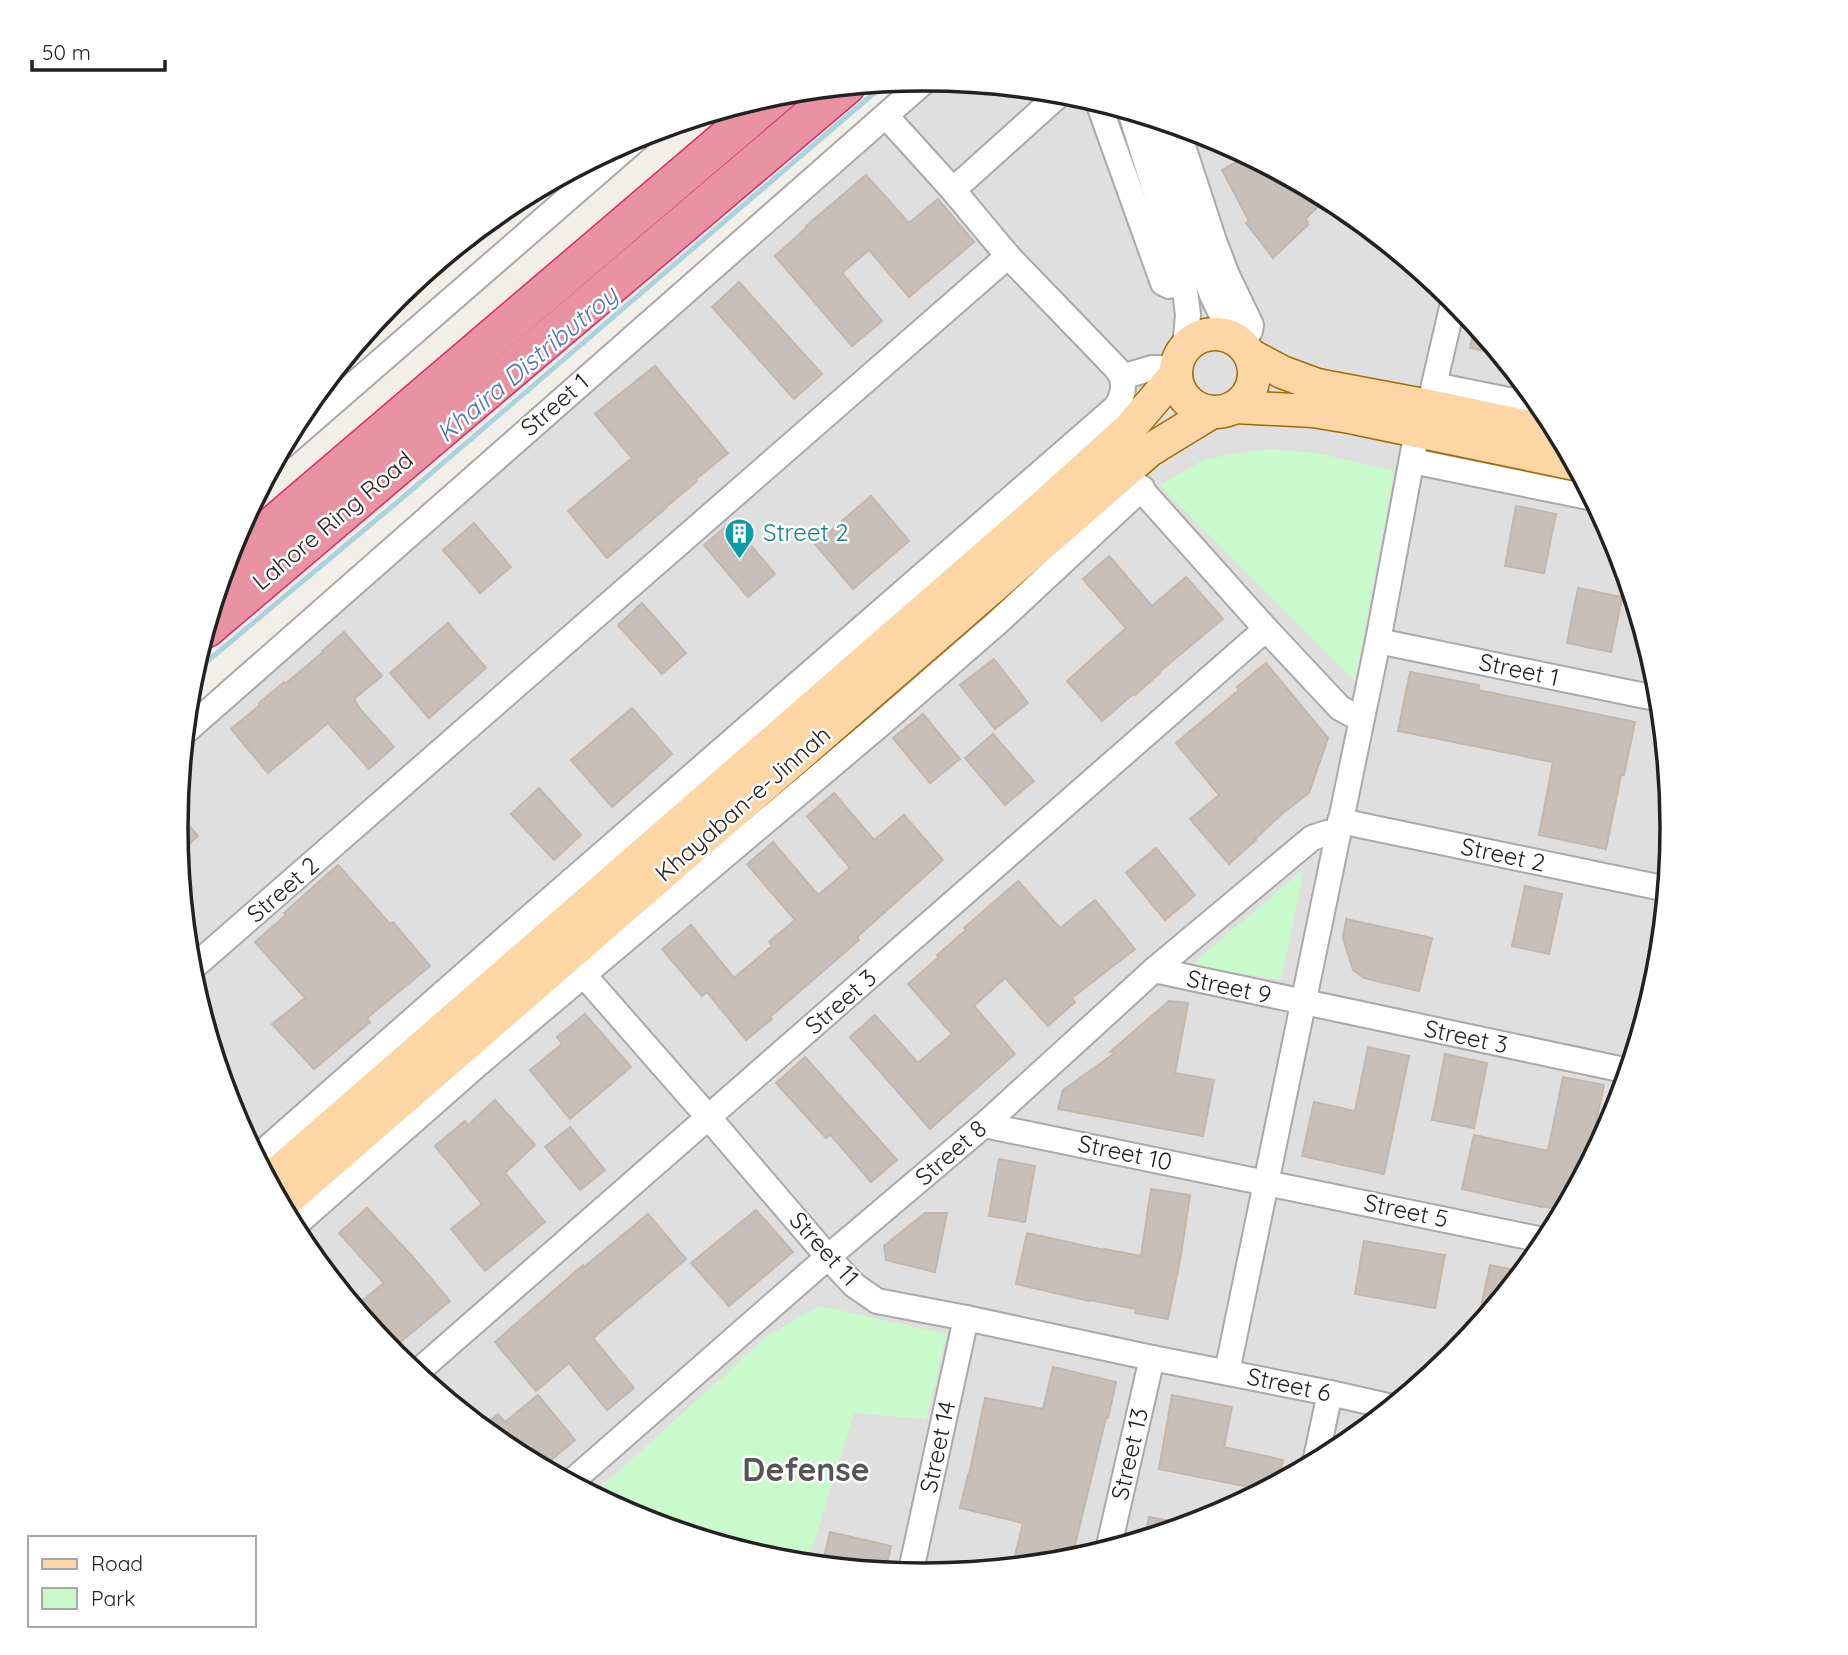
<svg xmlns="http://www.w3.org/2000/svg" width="1848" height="1655" font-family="Quicksand,sans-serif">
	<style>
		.residential { fill: #e0dfdf }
		.park { fill: #c8facc }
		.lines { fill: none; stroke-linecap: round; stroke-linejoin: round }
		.stream { stroke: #aad3df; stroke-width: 5 }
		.building { fill: #c7bfb8; stroke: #c4b6ab; stroke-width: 2 }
		.minor-casing { stroke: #a9a9a9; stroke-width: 28 }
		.major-casing { stroke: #a06b00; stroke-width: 35 }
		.highway-casing { stroke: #dc2a67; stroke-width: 40 }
		.minor { stroke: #fff; stroke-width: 24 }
		.major { stroke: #fcd6a4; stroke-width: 32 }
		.highway { stroke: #e892a2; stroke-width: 37 }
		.labels { text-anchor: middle; stroke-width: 5; stroke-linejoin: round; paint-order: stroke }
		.street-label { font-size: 24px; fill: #222; stroke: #fff }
		.culture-label { font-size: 24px; fill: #0d838f; stroke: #fff; text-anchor: start }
		.water-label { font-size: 26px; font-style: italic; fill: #4a7aab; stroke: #fff }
		.district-label { font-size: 32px; font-weight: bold; fill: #555; stroke: #fff }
		.rim { fill: none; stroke: #222; stroke-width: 3.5 }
	</style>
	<rect width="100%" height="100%" fill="#f2efe9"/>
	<path class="residential" d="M 935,80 L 1070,93 L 1211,136 L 1340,205 L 1454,298 L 1547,412 L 1616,541 L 1658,682 L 1673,828 L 1658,974 L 1616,1114 L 1546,1244 L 1453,1357 L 1340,1450 L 1210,1519 L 1070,1562 L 924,1576 L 778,1562 L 637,1519 L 508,1450 L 394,1357 L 301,1243 L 232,1114 L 190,973 L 175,827 L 185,725 Z"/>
	<g class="park">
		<path d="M 1266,449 L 1317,453 L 1394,471 L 1355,681 L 1160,485 L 1205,459 Z"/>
		<path d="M 1304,869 L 1281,980 L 1191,965 Z"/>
		<path d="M 819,1306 L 947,1334 L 926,1419 L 854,1413 L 807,1565 L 792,1563 L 608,1503 L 592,1495 L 728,1372 L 765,1337 Z"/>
	</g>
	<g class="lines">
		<path class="stream" d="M 192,674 L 401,499 L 887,82"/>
	</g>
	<g class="building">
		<path d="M 1248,156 L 1327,198 L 1306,218 L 1308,225 L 1273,258 L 1246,223 L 1249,221 L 1222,170 Z"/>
		<path d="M 866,175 L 909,223 L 938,199 L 974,242 L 909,297 L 869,250 L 842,273 L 882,321 L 852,346 L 775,256 L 807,227 L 806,226 Z"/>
		<path d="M 739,282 L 822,374 L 794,399 L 712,307 Z"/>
		<path d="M 1475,325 L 1500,354 L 1470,348 Z"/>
		<path d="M 655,366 L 728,453 L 696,479 L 697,481 L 666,507 L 666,508 L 607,558 L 568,511 L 632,458 L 595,414 Z"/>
		<path d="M 871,496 L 909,541 L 853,589 L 815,544 Z"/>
		<path d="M 1516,506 L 1556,514 L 1544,573 L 1505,566 Z"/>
		<path d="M 731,522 L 775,574 L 748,597 L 704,545 Z"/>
		<path d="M 474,523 L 511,567 L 480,593 L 443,550 Z"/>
		<path d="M 1109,556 L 1152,606 L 1186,577 L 1223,619 L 1159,672 L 1160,673 L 1135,695 L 1133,694 L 1102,721 L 1067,681 L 1126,628 L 1083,579 Z"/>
		<path d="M 1578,588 L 1622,597 L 1611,652 L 1567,643 Z"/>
		<path d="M 642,603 L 686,653 L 662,674 L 618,625 Z"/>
		<path d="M 448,623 L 486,668 L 429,718 L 390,673 Z"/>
		<path d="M 344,632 L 382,676 L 354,699 L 361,710 L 394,747 L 369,769 L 328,723 L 268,773 L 231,729 L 260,705 L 259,703 L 284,682 L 285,684 L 323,652 L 322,651 Z"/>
		<path d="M 994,659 L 1028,703 L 995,729 L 960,685 Z"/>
		<path d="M 1266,663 L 1328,738 L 1309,793 L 1284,812 L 1255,839 L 1256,840 L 1229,864 L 1190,819 L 1219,795 L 1176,743 L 1239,690 L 1237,687 Z"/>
		<path d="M 1410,672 L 1479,685 L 1478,690 L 1635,722 L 1624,775 L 1621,775 L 1606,849 L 1539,835 L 1553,762 L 1398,731 Z"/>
		<path d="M 632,708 L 672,754 L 612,807 L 571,760 Z"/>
		<path d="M 923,714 L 960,759 L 930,783 L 893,738 Z"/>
		<path d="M 993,734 L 1034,781 L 1005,805 L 965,758 Z"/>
		<path d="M 539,788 L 581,835 L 554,860 L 511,814 Z"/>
		<path d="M 834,793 L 874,840 L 904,815 L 943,860 L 857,937 L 859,940 L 770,1017 L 772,1019 L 746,1040 L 707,992 L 702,996 L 662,949 L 691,925 L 734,978 L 772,946 L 769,942 L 795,920 L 747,864 L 773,842 L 818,895 L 850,868 L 807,816 Z"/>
		<path d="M 177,812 L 198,836 L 178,854 L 175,827 Z"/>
		<path d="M 1156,848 L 1195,895 L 1165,920 L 1126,873 Z"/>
		<path d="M 338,865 L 390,924 L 393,922 L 430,966 L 367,1018 L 370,1022 L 314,1069 L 272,1024 L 305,998 L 255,942 L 286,915 L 284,913 Z"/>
		<path d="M 1018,881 L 1060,928 L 1095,900 L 1135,949 L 1072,998 L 1075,1002 L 1048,1026 L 1005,978 L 974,1006 L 1015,1054 L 930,1129 L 850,1037 L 875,1015 L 918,1063 L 952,1034 L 908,984 L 939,957 L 937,955 L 966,930 L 964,928 Z"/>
		<path d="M 1525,886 L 1562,894 L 1549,954 L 1512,946 Z"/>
		<path d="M 1346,919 L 1432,938 L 1419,991 L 1364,978 L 1353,970 L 1343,938 Z"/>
		<path d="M 1169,1001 L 1188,1003 L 1175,1073 L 1214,1080 L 1203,1136 L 1058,1109 L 1063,1090 L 1115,1053 L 1110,1052 Z"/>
		<path d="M 585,1014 L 631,1067 L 570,1119 L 530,1070 L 562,1044 L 557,1037 Z"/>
		<path d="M 1368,1047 L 1409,1056 L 1384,1174 L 1302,1156 L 1314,1102 L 1355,1111 Z"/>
		<path d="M 1445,1054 L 1487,1063 L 1474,1128 L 1432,1120 Z"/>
		<path d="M 805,1057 L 897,1160 L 871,1182 L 830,1134 L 826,1138 L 776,1083 Z"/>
		<path d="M 1563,1077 L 1604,1085 L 1586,1169 L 1564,1211 L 1542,1206 L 1542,1207 L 1462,1189 L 1474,1135 L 1548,1151 Z"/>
		<path d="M 495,1100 L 535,1145 L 505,1173 L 545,1222 L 485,1271 L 451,1229 L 482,1204 L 435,1146 L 465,1121 L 468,1125 Z"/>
		<path d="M 570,1127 L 605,1170 L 580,1190 L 545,1147 Z"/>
		<path d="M 999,1159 L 1035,1166 L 1025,1222 L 989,1216 Z"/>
		<path d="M 1151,1189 L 1190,1195 L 1181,1255 L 1168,1319 L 1135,1313 L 1136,1309 L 1089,1300 L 1089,1301 L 1016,1284 L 1027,1233 L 1104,1250 L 1104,1249 L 1141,1256 Z"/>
		<path d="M 367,1208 L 413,1257 L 450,1301 L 393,1348 L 357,1305 L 384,1283 L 339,1233 Z"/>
		<path d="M 756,1210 L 793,1252 L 729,1306 L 691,1263 Z"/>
		<path d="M 925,1213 L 947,1213 L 935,1272 L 886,1260 L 884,1246 Z"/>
		<path d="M 648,1214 L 686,1259 L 593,1338 L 634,1388 L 607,1410 L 569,1363 L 536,1391 L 495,1342 L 583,1265 L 584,1267 Z"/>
		<path d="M 1364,1241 L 1445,1255 L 1435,1308 L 1355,1294 Z"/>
		<path d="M 1490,1265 L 1523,1272 L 1476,1330 Z"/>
		<path d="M 1053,1367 L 1116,1382 L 1108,1418 L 1106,1418 L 1071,1561 L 1012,1568 L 1023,1523 L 960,1508 L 968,1475 L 969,1475 L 985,1398 L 1043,1409 Z"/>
		<path d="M 538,1395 L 575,1440 L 541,1468 L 508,1450 L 482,1428 L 498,1414 L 505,1422 Z"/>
		<path d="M 1172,1395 L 1232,1407 L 1224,1447 L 1283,1460 L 1278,1483 L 1264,1490 L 1159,1469 Z"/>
		<path d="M 1149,1517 L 1191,1525 L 1144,1539 Z"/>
		<path d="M 830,1532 L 891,1546 L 885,1572 L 822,1566 Z"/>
	</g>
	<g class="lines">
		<defs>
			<g id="minor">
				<path d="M 1098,102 L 1163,283 L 1169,286 L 1184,282"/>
				<path d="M 1130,111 L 1184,282 L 1188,315 L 1185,347"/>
				<path d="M 886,116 L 953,190 L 1008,256 L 1116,368 L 1122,377 L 1152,368 L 1176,368"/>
				<path d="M 1157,119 L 1205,275 L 1212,295 L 1233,338"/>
				<path d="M 1176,125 L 1214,241 L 1227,275 L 1251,325 L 1250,331 L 1241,343"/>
				<path d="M 953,190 L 1062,92"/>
				<path d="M 1434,385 L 1543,407"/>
				<path d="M 1431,398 L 1454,299"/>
				<path d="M 283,446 L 642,134"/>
				<path d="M 1412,461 L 1593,498"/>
				<path d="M 1131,478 L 1266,629 L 1340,708 L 1351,714 L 1361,716"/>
				<path d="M 1378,641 L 1660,699"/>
				<path d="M 185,732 L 927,79"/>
				<path d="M 1340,821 L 1667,889"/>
				<path d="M 575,965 L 709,1118 L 828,1257 L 854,1285 L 877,1301 L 966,1318 L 1152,1358 L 1330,1393 L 1392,1407"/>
				<path d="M 1154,970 L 1629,1071"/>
				<path d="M 189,971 L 1008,256"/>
				<path d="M 984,1125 L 1548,1241"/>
				<path d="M 256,1158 L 506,938 L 1116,407 C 1123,397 1124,389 1122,377"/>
				<path d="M 293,1227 L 478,1064 L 883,722 L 997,623 L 1142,488"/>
				<path d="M 1227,1372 L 1378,641 L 1417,431"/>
				<path d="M 415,1374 L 1266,629"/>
				<path d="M 1315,1463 L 1330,1393"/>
				<path d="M 570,1483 L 828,1257 L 984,1125 L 1154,970 L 1312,838 L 1327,833 L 1337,835"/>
				<path d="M 1108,1550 L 1152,1358"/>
				<path d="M 910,1575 L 966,1318"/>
			</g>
			<g id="major">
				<circle cx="1215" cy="373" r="39"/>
				<path d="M 1250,355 L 1282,372 L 1317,385 L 1429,406 L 1558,433"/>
				<path d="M 1235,407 L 1313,411 L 1350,417 L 1575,464"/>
				<path d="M 268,1181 L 1038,511 L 1129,429 L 1176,374"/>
				<path d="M 281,1205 L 1150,450 L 1212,412"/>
			</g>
			<g id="highway">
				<path d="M 225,566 L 779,93"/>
				<path d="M 206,629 L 846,86"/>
			</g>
		</defs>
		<use href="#minor" class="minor-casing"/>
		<use href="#major" class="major-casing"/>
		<use href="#highway" class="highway-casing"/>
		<use href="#minor" class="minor"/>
		<use href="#major" class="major"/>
		<use href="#highway" class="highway"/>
	</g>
	<defs>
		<symbol id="building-pin" viewBox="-11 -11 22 30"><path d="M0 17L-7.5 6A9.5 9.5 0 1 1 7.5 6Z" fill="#0f9aa8" stroke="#fff"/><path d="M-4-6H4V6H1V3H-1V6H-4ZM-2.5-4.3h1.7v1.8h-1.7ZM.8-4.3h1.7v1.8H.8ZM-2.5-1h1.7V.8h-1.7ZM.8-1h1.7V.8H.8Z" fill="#fff"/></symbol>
	</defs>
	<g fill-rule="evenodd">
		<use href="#building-pin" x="722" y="516" width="35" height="47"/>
	</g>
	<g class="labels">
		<g class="street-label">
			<text transform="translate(555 405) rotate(-41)" y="8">Street 1</text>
			<text transform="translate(333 521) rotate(-40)" y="8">Lahore Ring Road</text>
			<text transform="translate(1519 670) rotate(12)" y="8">Street 1</text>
			<text transform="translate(743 804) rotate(-41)" y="8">Khayaban-e-Jinnah</text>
			<text transform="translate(1503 855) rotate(12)" y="8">Street 2</text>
			<text transform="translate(283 890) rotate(-41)" y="8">Street 2</text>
			<text transform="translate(1229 987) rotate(12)" y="8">Street 9</text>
			<text transform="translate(841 1002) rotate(-41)" y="8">Street 3</text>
			<text transform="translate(1466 1037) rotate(12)" y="8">Street 3</text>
			<text transform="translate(951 1153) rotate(-41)" y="8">Street 8</text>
			<text transform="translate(1125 1153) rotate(12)" y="8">Street 10</text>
			<text transform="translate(1406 1211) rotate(12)" y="8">Street 5</text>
			<text transform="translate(824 1249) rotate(48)" y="8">Street 11</text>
			<text transform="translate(1289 1385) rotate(12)" y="8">Street 6</text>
			<text transform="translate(938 1447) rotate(-78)" y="8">Street 14</text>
			<text transform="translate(1130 1454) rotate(-77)" y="8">Street 13</text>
		</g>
		<g class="culture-label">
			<text x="763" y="541">Street 2</text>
		</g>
		<g class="water-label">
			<text transform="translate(527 364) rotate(-40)" y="9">Khaira Distributroy</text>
		</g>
		<g class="district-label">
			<text x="806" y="1481">Defense</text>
		</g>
	</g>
	<path d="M0 0H1848V1655H0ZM188 827a736 736 0 1 1 1472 0a736 736 0 1 1-1472 0Z" fill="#fff" fill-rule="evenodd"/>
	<path class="rim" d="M188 827a736 736 0 1 1 1472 0a736 736 0 1 1-1472 0Z"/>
	<rect x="28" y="1536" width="228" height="91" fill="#ffffff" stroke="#a7a7a7" stroke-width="2"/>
	<rect x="42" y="1559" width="35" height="10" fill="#fcd6a4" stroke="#a7a7a7" stroke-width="2"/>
	<text x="91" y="1571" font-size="21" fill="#222222">Road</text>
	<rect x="42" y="1588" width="35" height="21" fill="#c8facc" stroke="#a7a7a7" stroke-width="2"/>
	<text x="91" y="1606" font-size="21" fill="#222222">Park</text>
	<path d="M32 60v10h133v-10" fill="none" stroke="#222222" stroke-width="3.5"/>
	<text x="42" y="60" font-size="21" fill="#222222" stroke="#ffffff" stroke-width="5" paint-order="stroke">50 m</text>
</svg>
